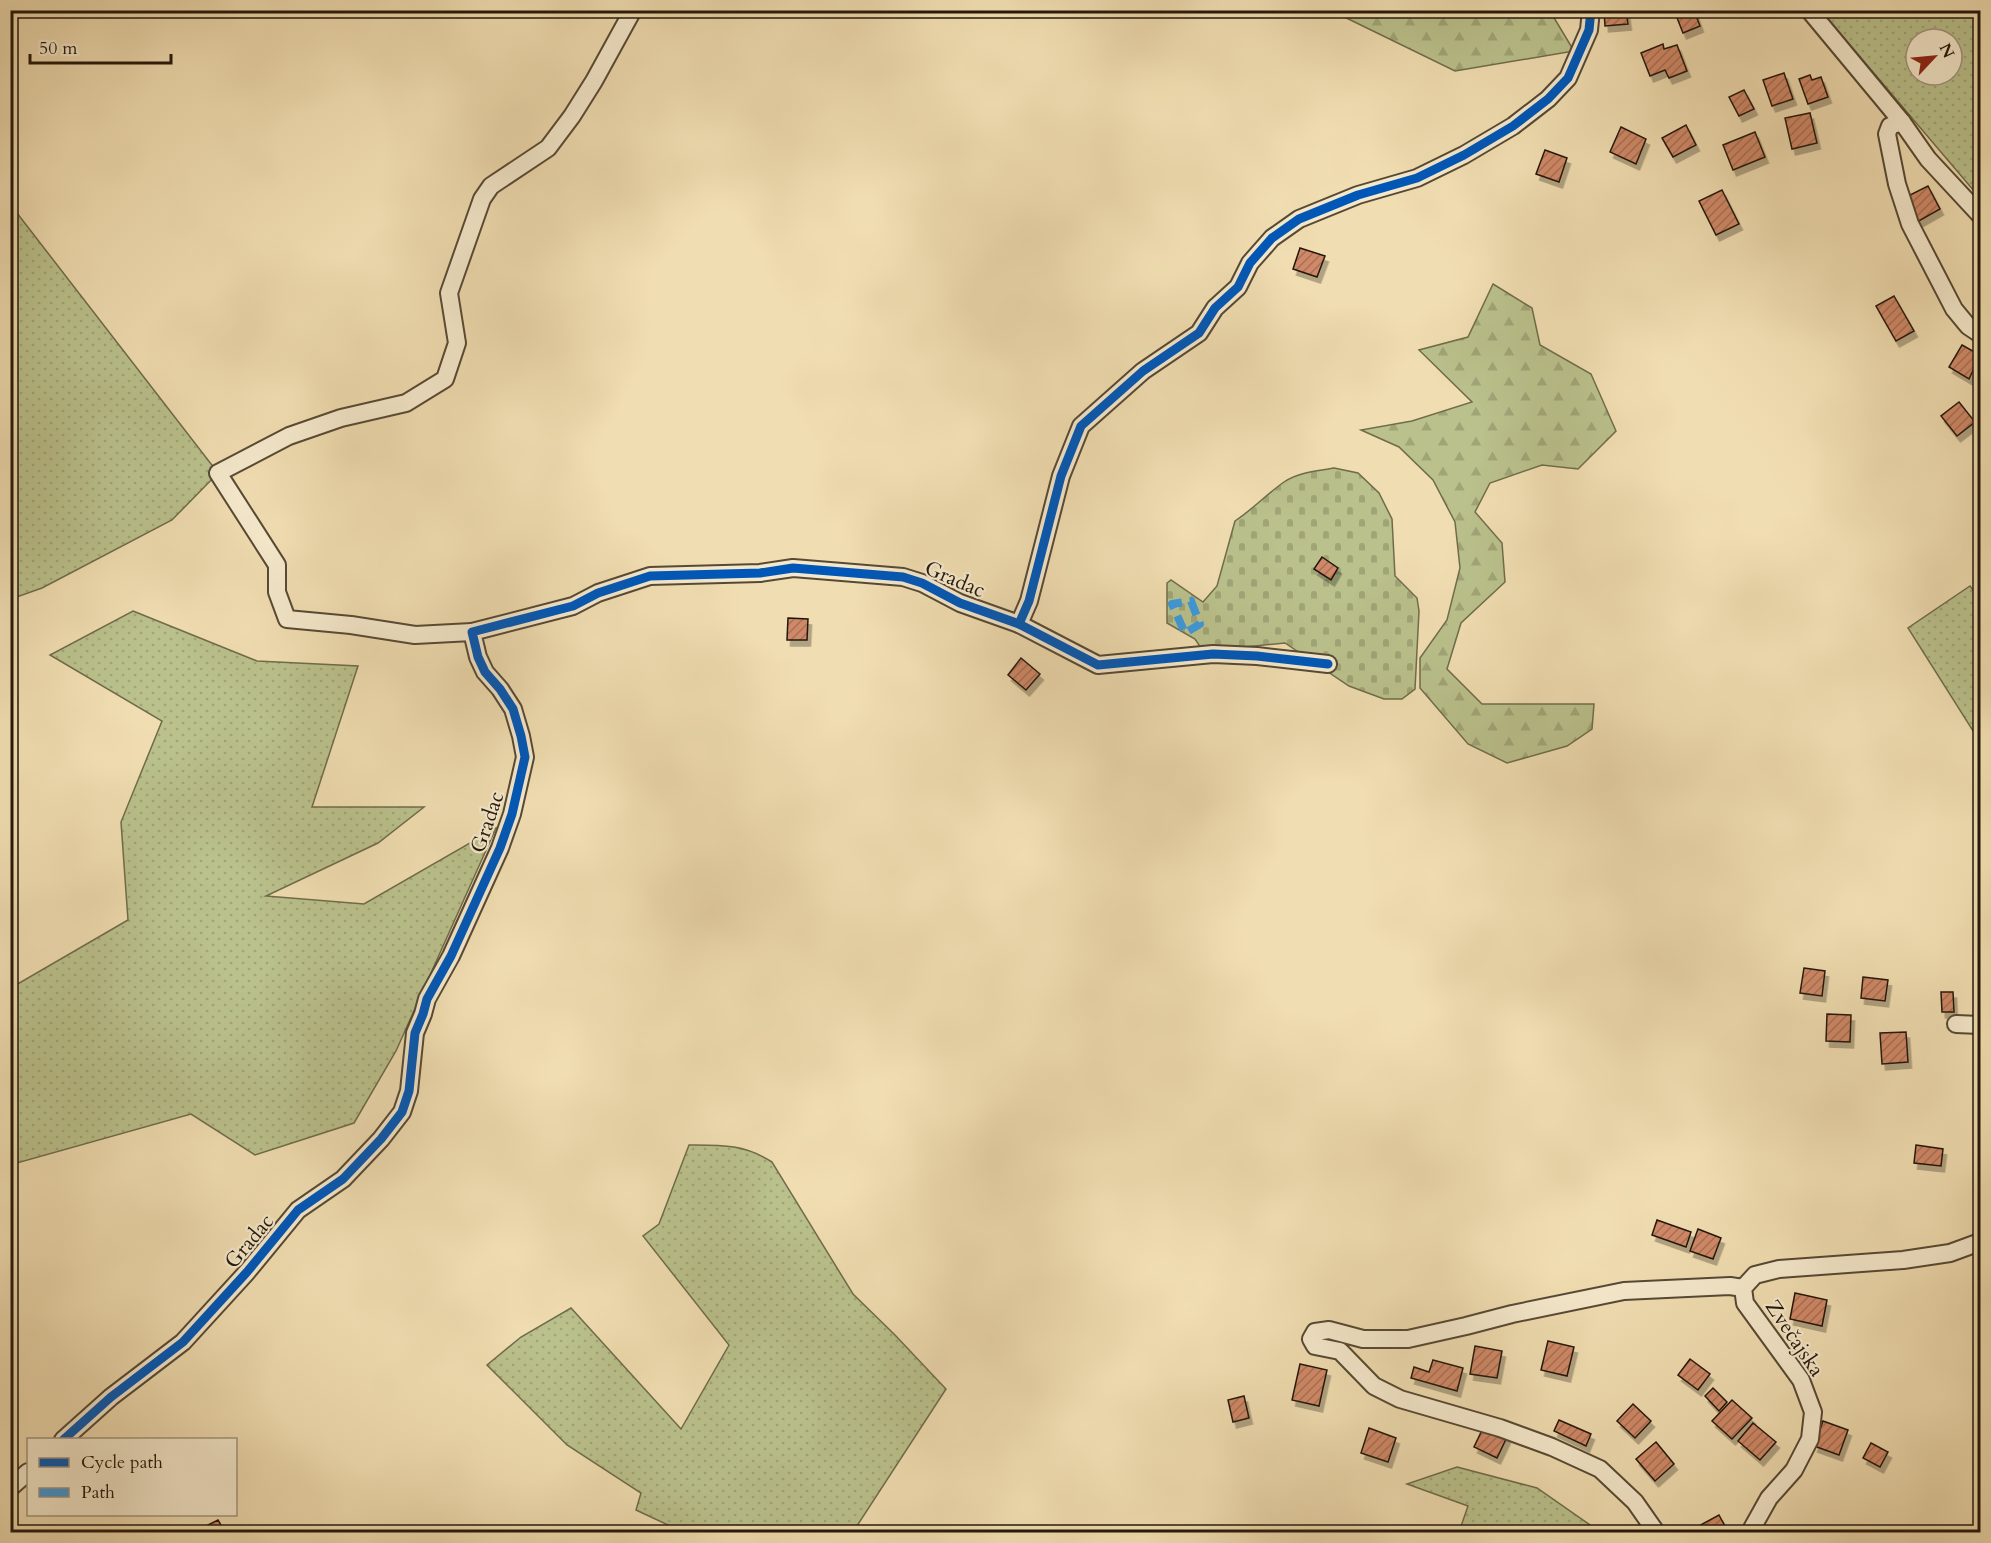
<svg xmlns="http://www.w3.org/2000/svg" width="1991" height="1543" font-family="Cardo,serif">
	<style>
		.grass { fill: url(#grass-dots); stroke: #6f6c4b; stroke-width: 1.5; fill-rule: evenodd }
		.forest { fill: url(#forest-firs); stroke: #6f6c4b; stroke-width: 1.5 }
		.cemetery { fill: url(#cemetery-stones); stroke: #6f6c4b; stroke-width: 1.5 }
		.building { fill: url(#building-hatch); stroke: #24180a; stroke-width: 1.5; filter: url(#shadow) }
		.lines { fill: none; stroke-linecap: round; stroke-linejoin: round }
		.minor-casing { stroke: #574934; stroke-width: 20 }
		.minor { stroke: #f5e9cc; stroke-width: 16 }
		.quiet { stroke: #3c9ade; stroke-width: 8; stroke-dasharray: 15 8; stroke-linecap: butt }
		.cycleway-casing { stroke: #f5e9cc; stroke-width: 13 }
		.cycleway { stroke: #0057b8; stroke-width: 9 }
		.labels { text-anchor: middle; stroke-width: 4.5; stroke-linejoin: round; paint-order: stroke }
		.street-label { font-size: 21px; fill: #24180a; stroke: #f5e9cc }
	</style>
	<defs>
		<pattern id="grass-dots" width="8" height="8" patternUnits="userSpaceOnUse" patternTransform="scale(1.5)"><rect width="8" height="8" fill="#bac18c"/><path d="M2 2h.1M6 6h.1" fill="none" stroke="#a0a577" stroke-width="1.8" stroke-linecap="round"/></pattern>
		<pattern id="forest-firs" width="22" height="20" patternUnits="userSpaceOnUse" patternTransform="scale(1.5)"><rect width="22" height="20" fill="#bac18c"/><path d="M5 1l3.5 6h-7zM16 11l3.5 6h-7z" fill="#a0a577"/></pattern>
		<pattern id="cemetery-stones" width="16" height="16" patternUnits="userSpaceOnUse" patternTransform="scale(1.5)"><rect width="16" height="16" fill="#bac18c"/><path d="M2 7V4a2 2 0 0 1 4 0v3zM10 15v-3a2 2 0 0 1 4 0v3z" fill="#a0a577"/></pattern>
		<pattern id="building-hatch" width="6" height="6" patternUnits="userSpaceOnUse" patternTransform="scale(1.5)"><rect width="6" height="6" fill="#d08968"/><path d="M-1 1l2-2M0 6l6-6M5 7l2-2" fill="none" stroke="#a96f54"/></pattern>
		<filter id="shadow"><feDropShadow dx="3.5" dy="6" stdDeviation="0" flood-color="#0004"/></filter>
	</defs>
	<rect width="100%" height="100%" fill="#f0ddb1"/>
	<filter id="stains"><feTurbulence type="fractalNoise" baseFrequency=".00333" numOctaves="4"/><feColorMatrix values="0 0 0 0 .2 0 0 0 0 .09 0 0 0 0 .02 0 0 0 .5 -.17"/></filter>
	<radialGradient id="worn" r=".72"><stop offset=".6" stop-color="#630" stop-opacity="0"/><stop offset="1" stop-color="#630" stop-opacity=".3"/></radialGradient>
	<g class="grass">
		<path d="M 1821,11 L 1980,11 L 1980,198 ZM 1916,39 L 1952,39 L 1952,75 L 1916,75 Z"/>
		<path d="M 10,204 L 218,473 L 172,520 L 42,588 L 11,599 Z"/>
		<path d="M 1970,586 L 1980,599 L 1980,742 L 1908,628 Z"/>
		<path d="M 133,611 L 257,661 L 358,666 L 312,807 L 424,807 L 378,843 L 266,896 L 364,904 L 496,828 L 396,1051 L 354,1123 L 255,1155 L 191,1114 L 13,1164 L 11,1170 L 11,985 L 16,985 L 128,920 L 121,822 L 162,721 L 50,655 Z"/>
		<path d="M 689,1145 C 721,1145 744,1144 772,1162 L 853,1294 L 895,1335 L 946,1389 L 853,1532 L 683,1532 L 636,1510 L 641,1493 L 567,1445 L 487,1365 L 521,1337 L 571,1308 L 681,1429 L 729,1345 L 643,1236 L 659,1224 Z"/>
		<path d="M 1457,1467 L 1537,1488 L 1593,1527 L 1596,1532 L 1459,1532 L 1468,1506 L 1407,1484 Z"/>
	</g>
	<g class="forest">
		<path d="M 1332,11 L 1550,11 L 1574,51 L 1455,71 Z"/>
		<path d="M 1493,284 L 1532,308 L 1540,345 L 1591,374 L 1616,431 L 1578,469 L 1542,465 L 1490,483 L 1475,512 L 1502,543 L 1505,582 L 1461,623 L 1447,669 L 1482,704 L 1594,704 L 1592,729 L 1567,746 L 1507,763 L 1468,744 L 1420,688 L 1420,658 L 1447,620 L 1460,568 L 1455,522 L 1433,480 L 1399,447 L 1361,430 L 1412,421 L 1472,402 L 1419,350 L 1468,337 Z"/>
	</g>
	<path class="cemetery" d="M 1334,468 L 1358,473 L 1379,493 L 1392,519 L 1395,576 L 1417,598 L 1419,611 L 1415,689 L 1402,699 L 1384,699 L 1349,686 L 1285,643 L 1203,651 L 1195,639 L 1167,623 L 1167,583 L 1171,580 L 1203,602 L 1217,586 L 1235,521 C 1253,509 1267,494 1284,482 C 1298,472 1318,471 1334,468 Z"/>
	<g class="building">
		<path d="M 1604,10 L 1626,10 L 1628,24 L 1605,26 Z"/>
		<path d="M 1674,10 L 1694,10 L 1700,26 L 1683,33 Z"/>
		<path d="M 1663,44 L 1664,49 L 1677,45 L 1687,71 L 1669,78 L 1665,70 L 1650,76 L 1641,53 Z"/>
		<path d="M 1784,73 L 1793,99 L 1772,106 L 1763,80 Z"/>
		<path d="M 1810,75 L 1812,80 L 1821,77 L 1828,97 L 1808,104 L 1799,79 Z"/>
		<path d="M 1744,90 L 1754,109 L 1739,116 L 1729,97 Z"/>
		<path d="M 1810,113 L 1817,143 L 1792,149 L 1785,118 Z"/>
		<path d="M 1686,125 L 1696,145 L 1673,157 L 1662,138 Z"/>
		<path d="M 1621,127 L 1646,139 L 1636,164 L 1610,152 Z"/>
		<path d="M 1755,132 L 1765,157 L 1733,170 L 1723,145 Z"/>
		<path d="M 1545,150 L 1567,158 L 1559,182 L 1536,174 Z"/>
		<path d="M 1928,186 L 1940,209 L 1917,222 L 1904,198 Z"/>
		<path d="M 1722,190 L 1739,224 L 1716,235 L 1699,201 Z"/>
		<path d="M 1300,248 L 1325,256 L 1317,277 L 1293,269 Z"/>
		<path d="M 1894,296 L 1914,331 L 1896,341 L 1876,306 Z"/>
		<path d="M 1962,345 L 1980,355 L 1969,379 L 1949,367 Z"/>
		<path d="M 1959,402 L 1975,422 L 1957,436 L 1941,416 Z"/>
		<path d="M 1322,557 L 1338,568 L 1331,580 L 1314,569 Z"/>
		<path d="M 788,618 L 808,619 L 807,640 L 787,640 Z"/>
		<path d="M 1021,658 L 1040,674 L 1026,690 L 1008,675 Z"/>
		<path d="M 1804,968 L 1825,971 L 1822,996 L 1800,993 Z"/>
		<path d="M 1863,977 L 1888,980 L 1885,1001 L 1861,998 Z"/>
		<path d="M 1941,992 L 1953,992 L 1954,1012 L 1942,1012 Z"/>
		<path d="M 1827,1014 L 1851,1015 L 1850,1042 L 1826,1041 Z"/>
		<path d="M 1906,1032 L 1908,1062 L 1882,1064 L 1880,1033 Z"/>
		<path d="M 1916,1145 L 1943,1149 L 1941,1166 L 1914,1163 Z"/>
		<path d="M 1657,1220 L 1691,1232 L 1686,1247 L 1652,1235 Z"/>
		<path d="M 1698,1229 L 1721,1238 L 1713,1259 L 1690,1251 Z"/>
		<path d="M 1795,1293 L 1827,1300 L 1822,1326 L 1790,1319 Z"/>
		<path d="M 1548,1341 L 1574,1347 L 1567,1376 L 1541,1370 Z"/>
		<path d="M 1475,1346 L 1502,1351 L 1497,1378 L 1470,1374 Z"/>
		<path d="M 1690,1359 L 1710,1374 L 1698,1390 L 1678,1375 Z"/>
		<path d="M 1433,1360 L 1463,1368 L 1457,1391 L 1411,1378 L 1414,1367 L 1429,1372 Z"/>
		<path d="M 1300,1364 L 1327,1370 L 1319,1406 L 1292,1400 Z"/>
		<path d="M 1713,1388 L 1727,1402 L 1719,1411 L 1705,1396 Z"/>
		<path d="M 1244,1396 L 1249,1418 L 1233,1422 L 1228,1400 Z"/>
		<path d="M 1732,1400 L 1752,1418 L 1732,1439 L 1712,1421 Z"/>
		<path d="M 1633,1404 L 1651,1421 L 1635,1438 L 1617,1421 Z"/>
		<path d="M 1559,1420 L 1591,1434 L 1586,1446 L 1554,1431 Z"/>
		<path d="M 1823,1421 L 1848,1430 L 1839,1455 L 1814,1446 Z"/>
		<path d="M 1753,1423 L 1776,1442 L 1760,1460 L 1738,1441 Z"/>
		<path d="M 1484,1426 L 1507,1437 L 1497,1458 L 1474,1447 Z"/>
		<path d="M 1369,1428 L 1396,1438 L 1388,1462 L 1361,1453 Z"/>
		<path d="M 1656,1442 L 1674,1464 L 1655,1481 L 1636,1459 Z"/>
		<path d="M 1871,1443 L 1888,1452 L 1880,1467 L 1863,1458 Z"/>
		<path d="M 1719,1515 L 1726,1528 L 1720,1532 L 1698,1532 L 1695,1528 Z"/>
		<path d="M 218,1520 L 225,1532 L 194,1532 Z"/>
	</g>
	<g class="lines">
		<defs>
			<g id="minor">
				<path d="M 1809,10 L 1902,122 L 1928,159 L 1980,215"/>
				<path d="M 1902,122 L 1890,126 L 1887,134 L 1897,184 L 1910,224 L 1954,309 L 1968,326 L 1980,334"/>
				<path d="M 472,632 L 415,635 L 351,625 L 287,619 L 277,592 L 277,565 L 218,473 L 289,436 L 341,418 L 406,403 L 445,379 L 457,343 L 449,293 L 482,199 L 491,186 L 548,148 L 572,116 L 594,81 L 633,10"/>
				<path d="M 1328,664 L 1257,656 L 1213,654 L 1098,665 L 1019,624 L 1029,601 L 1061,476 L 1081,426 L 1143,371 L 1199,333 L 1215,308 L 1238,287 L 1250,263 L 1272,238 L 1299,219 L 1358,195 L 1417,178 L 1464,155 L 1513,126 L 1548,99 L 1568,78 L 1589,30 L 1591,10"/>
				<path d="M 1956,1024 L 1980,1025"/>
				<path d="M 63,1440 L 111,1397 L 183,1342 L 247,1272 L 298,1210 L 343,1179 L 381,1139 L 402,1112 L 409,1091 L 415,1033 L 423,1014 L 427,999 L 451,956 L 500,848 L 512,814 L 525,757 L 521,736 L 513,709 L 500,689 L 485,672 L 478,657 L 472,632 L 573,606 L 598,593 L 650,576 L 760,573 L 793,568 L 903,577 L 922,583 L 960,603 L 1019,624"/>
				<path d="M 10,1488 L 28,1472"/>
				<path d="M 1656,1532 L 1635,1502 L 1600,1469 L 1552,1447 L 1500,1428 L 1400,1399 L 1374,1386 L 1340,1351 L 1315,1346 L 1311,1339 L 1315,1332 L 1329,1330 L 1363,1339 L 1408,1339 L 1466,1326 L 1512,1314 L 1624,1291 L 1730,1286 L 1743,1288"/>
				<path d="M 1750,1532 L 1769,1498 L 1794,1470 L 1810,1439 L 1813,1412 L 1801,1380 L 1745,1303 L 1743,1288 L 1755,1275 L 1779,1269 L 1903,1260 L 1950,1253 L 1980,1242"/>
			</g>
		</defs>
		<use href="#minor" class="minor-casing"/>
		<use href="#minor" class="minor"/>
		<path class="quiet" d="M 1191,601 L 1200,624 L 1185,633 L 1172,604 Z"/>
		<defs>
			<g id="cycleway">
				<path d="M 1328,664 L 1257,656 L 1213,654 L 1098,665 L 1019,624 L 1029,601 L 1061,476 L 1081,426 L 1143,371 L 1199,333 L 1215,308 L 1238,287 L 1250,263 L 1272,238 L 1299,219 L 1358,195 L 1417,178 L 1464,155 L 1513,126 L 1548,99 L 1568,78 L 1589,30 L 1591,10"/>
				<path d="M 63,1440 L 111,1397 L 183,1342 L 247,1272 L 298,1210 L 343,1179 L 381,1139 L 402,1112 L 409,1091 L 415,1033 L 423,1014 L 427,999 L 451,956 L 500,848 L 512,814 L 525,757 L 521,736 L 513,709 L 500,689 L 485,672 L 478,657 L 472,632 L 573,606 L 598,593 L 650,576 L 760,573 L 793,568 L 903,577 L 922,583 L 960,603 L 1019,624"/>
			</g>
		</defs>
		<use href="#cycleway" class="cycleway-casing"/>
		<use href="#cycleway" class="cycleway"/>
	</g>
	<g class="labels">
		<g class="street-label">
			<text transform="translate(955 579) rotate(23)" y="7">Gradac</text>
			<text transform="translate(487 822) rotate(-71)" y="7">Gradac</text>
			<text transform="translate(249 1241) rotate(-50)" y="7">Gradac</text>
			<text transform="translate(1795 1338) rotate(56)" y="7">Zvečajska</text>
		</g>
	</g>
	<rect width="1991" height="1543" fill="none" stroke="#f0ddb1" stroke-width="36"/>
	<rect x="12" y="12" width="1967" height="1519" fill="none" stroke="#24180a" stroke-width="3"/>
	<rect x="18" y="18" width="1955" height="1507" fill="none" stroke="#24180a" stroke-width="1.5"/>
	<rect x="27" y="1438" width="210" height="78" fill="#f5e9cc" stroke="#a1957e" stroke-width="1.5"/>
	<rect x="39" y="1458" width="30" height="9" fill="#0057b8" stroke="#a1957e" stroke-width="1.5"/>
	<text x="81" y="1468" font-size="18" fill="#24180a">Cycle path</text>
	<rect x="39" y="1488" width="30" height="9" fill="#3c9ade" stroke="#a1957e" stroke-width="1.5"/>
	<text x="81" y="1498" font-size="18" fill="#24180a">Path</text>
	<g transform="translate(1934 57) rotate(64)"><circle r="28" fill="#f5e9cc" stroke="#a1957e" stroke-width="1.5"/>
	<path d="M0-4.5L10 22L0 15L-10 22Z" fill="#8f2418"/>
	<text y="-9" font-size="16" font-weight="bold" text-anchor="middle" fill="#24180a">N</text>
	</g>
	<path d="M30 54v9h141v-9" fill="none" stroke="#24180a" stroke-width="3"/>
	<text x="39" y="54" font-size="18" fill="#24180a" stroke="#f5e9cc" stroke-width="4.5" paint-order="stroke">50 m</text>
	<rect width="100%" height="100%" filter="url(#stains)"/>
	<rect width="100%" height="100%" fill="url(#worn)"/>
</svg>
